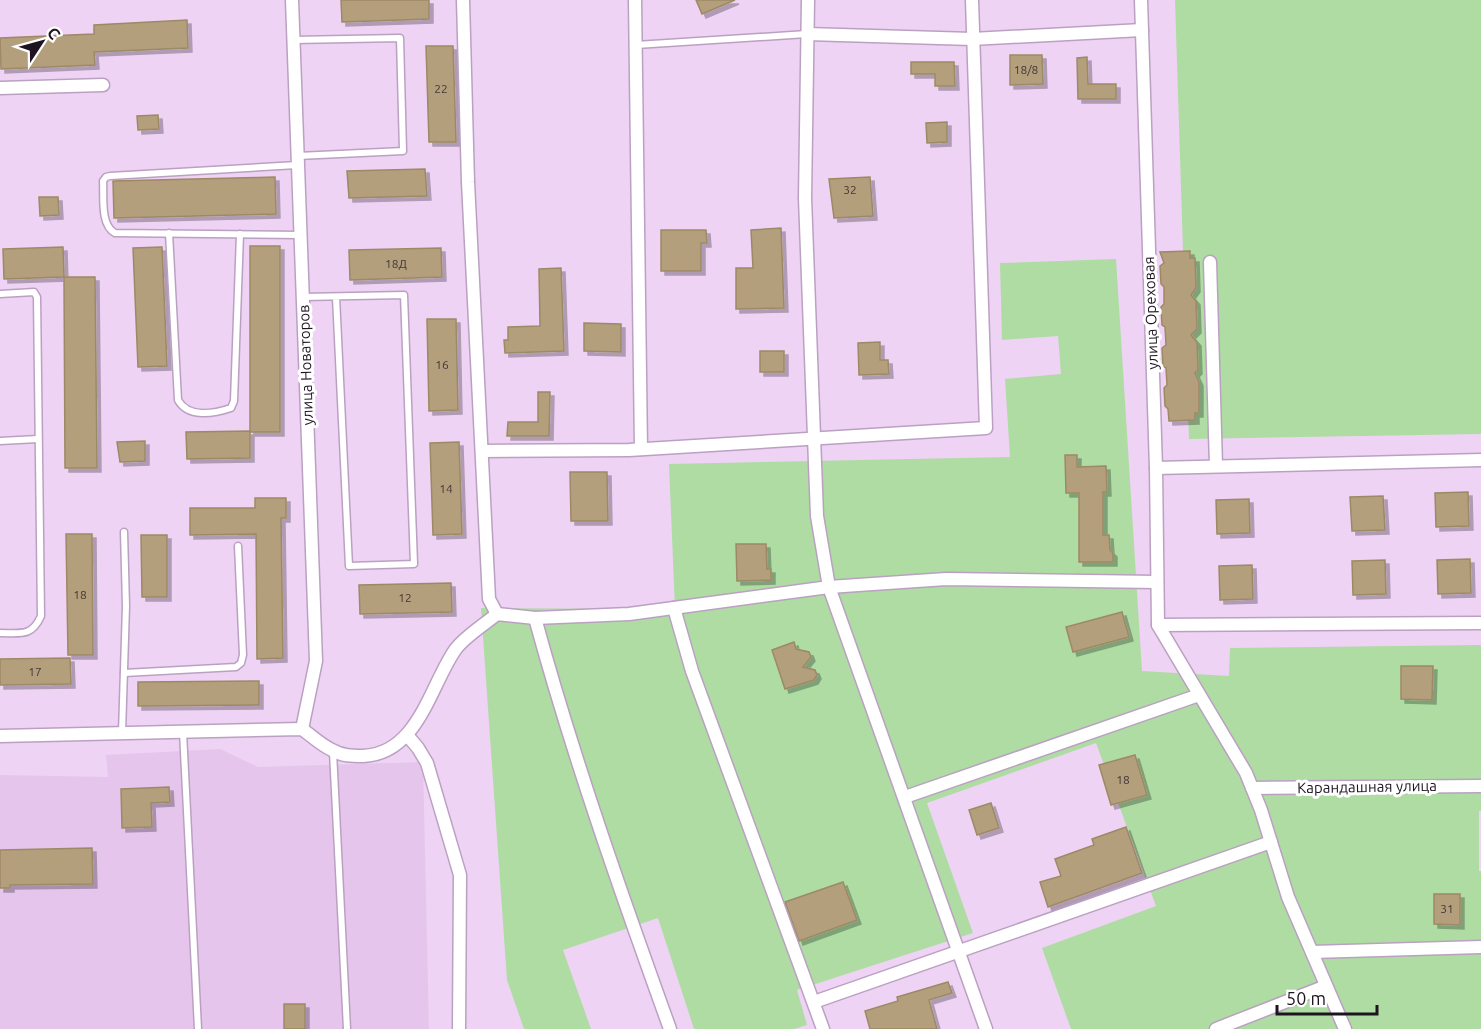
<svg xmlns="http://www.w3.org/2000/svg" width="1481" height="1029" font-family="Ubuntu,sans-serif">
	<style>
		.built { fill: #e6c5ed }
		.green { fill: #aedca3 }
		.building { fill: #b49f7c; stroke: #9e8966; stroke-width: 1.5; filter: url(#shadow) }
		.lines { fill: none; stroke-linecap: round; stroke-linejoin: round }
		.lane-casing { stroke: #bba1c1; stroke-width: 9 }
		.street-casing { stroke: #bba1c1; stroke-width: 15 }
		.lane { stroke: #fff; stroke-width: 6 }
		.street { stroke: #fff; stroke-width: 12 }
		.labels { text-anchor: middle; stroke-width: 6; stroke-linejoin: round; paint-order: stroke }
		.number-label { font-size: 12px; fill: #433737 }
		.street-label { font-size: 15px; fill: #1d1420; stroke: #fff }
	</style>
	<defs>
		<filter id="shadow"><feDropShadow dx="4" dy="4" stdDeviation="0" flood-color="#0004"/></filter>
	</defs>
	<rect width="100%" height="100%" fill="#eed3f5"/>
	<path class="built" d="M 220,749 L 258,767 L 423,762 L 429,1029 L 0,1029 L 0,775 L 108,777 L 106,755 Z"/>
	<g class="green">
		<path d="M 1175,0 L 1481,0 L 1481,434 L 1189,439 Z"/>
		<path d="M 1116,259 L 1142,671 L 1229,676 L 1230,648 L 1481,645 L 1481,811 L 1479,811 L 1479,871 L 1481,871 L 1481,1029 L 1071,1029 L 1042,948 L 1156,906 L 1096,743 L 927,803 L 973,933 L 797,990 L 807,1025 L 794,1029 L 694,1029 L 658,918 L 563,950 L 591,1029 L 524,1029 L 507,980 L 481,608 L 675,609 L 669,464 L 1010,457 L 1005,379 L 1061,374 L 1058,336 L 1002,340 L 1000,263 Z"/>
	</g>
	<g class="building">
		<path d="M 341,0 L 429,0 L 429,19 L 342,22 Z"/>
		<path d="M 696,0 L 735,0 L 702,14 Z"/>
		<path d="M 187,20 L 188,48 L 94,52 L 95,65 L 1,69 L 0,38 L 94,34 L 94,25 Z"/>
		<path d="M 426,46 L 453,46 L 456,142 L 429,142 Z"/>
		<path d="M 1010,55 L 1042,55 L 1043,84 L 1010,85 Z"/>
		<path d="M 1087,57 L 1088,84 L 1116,84 L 1116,99 L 1078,99 L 1077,58 Z"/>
		<path d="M 911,62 L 954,62 L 955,86 L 935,86 L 935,74 L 911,74 Z"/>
		<path d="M 158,115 L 159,129 L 138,130 L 137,116 Z"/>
		<path d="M 947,122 L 947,142 L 927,143 L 926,123 Z"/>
		<path d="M 425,169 L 427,196 L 349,198 L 347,171 Z"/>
		<path d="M 275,177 L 276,214 L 114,218 L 113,181 Z"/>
		<path d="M 870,177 L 873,216 L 834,218 L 829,179 Z"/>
		<path d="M 39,197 L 58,197 L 59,215 L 40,216 Z"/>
		<path d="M 781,228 L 784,308 L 736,309 L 736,268 L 753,268 L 751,230 Z"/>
		<path d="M 661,230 L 706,230 L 707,243 L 701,243 L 701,271 L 661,271 Z"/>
		<rect x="250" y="246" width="30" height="186"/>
		<path d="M 63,247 L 64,277 L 4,279 L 3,249 Z"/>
		<path d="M 162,247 L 167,366 L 138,367 L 133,248 Z"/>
		<path d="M 441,248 L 442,277 L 350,280 L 349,250 Z"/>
		<path d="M 1190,251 L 1190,258 L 1195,258 L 1196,288 L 1191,295 L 1196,301 L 1197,329 L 1191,335 L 1197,342 L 1198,370 L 1195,373 L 1199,382 L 1199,413 L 1195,413 L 1195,420 L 1169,421 L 1168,409 L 1165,406 L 1164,388 L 1167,385 L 1166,368 L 1163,366 L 1162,348 L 1166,345 L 1165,327 L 1162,325 L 1161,307 L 1164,304 L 1164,287 L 1161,284 L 1160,266 L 1164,263 L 1160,252 Z"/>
		<path d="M 561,268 L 564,351 L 505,353 L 504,340 L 508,340 L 508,327 L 540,326 L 539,269 Z"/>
		<path d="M 64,277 L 95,277 L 97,468 L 65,468 Z"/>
		<path d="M 427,319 L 456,319 L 458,410 L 429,411 Z"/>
		<path d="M 584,323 L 621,324 L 621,352 L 584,351 Z"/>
		<path d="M 880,342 L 880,360 L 888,360 L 889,374 L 859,375 L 858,343 Z"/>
		<rect x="760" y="351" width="24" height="21"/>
		<path d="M 538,392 L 550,392 L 549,436 L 507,436 L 508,422 L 538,422 Z"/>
		<path d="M 250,431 L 250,458 L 187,459 L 186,432 Z"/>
		<path d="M 145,441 L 145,461 L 120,462 L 117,442 Z"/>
		<path d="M 459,442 L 462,534 L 433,535 L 430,443 Z"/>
		<path d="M 1065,455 L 1077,455 L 1077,467 L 1106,466 L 1107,492 L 1103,492 L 1103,535 L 1109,535 L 1110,550 L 1113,553 L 1113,562 L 1079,562 L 1079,493 L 1066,493 Z"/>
		<path d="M 570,472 L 607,472 L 608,521 L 571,521 Z"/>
		<path d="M 1468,492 L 1469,526 L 1436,527 L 1435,493 Z"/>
		<path d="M 1383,496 L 1385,530 L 1352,531 L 1350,497 Z"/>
		<path d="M 255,498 L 286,498 L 286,518 L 281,518 L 283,658 L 257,659 L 256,534 L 190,535 L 190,508 L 255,508 Z"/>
		<path d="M 1249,499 L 1250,533 L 1217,534 L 1216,500 Z"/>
		<path d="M 66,534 L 92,534 L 93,655 L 68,655 Z"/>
		<path d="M 141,535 L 167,535 L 167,597 L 142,597 Z"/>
		<path d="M 736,544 L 766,544 L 767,569 L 771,569 L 771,580 L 737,581 Z"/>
		<path d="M 1470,559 L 1471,593 L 1438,594 L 1437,560 Z"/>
		<path d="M 1385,560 L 1386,594 L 1353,595 L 1352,561 Z"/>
		<path d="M 1252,565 L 1253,599 L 1220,600 L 1219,566 Z"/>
		<path d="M 451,583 L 452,612 L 360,614 L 359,585 Z"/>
		<path d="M 1122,612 L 1129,637 L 1073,652 L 1066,627 Z"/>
		<path d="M 794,642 L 796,649 L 809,652 L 811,657 L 803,667 L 815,670 L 817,675 L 814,680 L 785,689 L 772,650 Z"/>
		<path d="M 70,658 L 71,684 L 0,685 L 0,659 Z"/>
		<path d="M 1401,666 L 1433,666 L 1432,700 L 1401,699 Z"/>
		<path d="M 259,681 L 259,705 L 138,706 L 138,682 Z"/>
		<path d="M 1135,755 L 1147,795 L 1111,805 L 1099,765 Z"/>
		<path d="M 169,787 L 170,802 L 151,803 L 152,827 L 122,828 L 121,789 Z"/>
		<path d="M 991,803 L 999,828 L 977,835 L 969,810 Z"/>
		<path d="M 1126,827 L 1142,873 L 1048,907 L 1040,882 L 1061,876 L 1055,859 L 1094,845 L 1092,839 Z"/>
		<path d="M 92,848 L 93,884 L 10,885 L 10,888 L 0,888 L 0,850 Z"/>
		<path d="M 843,882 L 857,920 L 799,941 L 785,902 Z"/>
		<path d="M 1434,894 L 1460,894 L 1460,925 L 1434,924 Z"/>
		<path d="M 948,982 L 952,993 L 929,1000 L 937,1029 L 870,1029 L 865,1011 L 898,1001 L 897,997 Z"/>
		<rect x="284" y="1004" width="21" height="25"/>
	</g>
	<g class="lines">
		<defs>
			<g id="lane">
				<path d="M 294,40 L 400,38 L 403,151 L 298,156"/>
				<path d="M 636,45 L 807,34"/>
				<path d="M 297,165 L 110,176 L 106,177 L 103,181 C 104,197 100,225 115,233 L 301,235"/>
				<path d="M 169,233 L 178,400 C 188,418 213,414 231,408 L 234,401 L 240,234"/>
				<path d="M 0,294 L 34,292 L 37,297 L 41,616 C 32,637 20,633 0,633"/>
				<path d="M 303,297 L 404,295 L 414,564 L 349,566 L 336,297"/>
				<path d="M 0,441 L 38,439"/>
				<path d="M 124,673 L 236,667 L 241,663 L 243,655 L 238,546"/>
				<path d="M 183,732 L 198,1029"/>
				<path d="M 122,733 L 126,606 L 124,532"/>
				<path d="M 333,752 L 347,1029"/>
			</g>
			<g id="street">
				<path d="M 292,0 L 316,661 L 302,729"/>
				<path d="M 463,0 L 468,182 L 489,599 L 497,614"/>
				<path d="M 635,0 L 641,449"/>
				<path d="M 808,0 L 805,198 L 817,516 L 829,587 L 986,1029"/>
				<path d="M 1141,0 L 1156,468 L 1158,625 L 1246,773 L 1261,810 L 1288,897 L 1345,1029"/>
				<path d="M 807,34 L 972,39 L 1142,30"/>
				<path d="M 0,88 L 103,85"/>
				<path d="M 1210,262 L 1216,466"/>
				<path d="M 482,451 L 629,450 L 986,428 L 972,0"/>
				<path d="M 1156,468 L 1481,460"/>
				<path d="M 674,608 L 692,671 L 823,1029"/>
				<path d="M 535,618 C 573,757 621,893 670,1029"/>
				<path d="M 1158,625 L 1481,623"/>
				<path d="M 407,735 L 418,748 L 427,763 L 460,875 L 459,1029"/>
				<path d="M 0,736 L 302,729 C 312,736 321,745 332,750 C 342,756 352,756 363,756 C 418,754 430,686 455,650 C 464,637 485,624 497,614 L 535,618 L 629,614 L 829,587 L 946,579 L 1157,582"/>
				<path d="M 1252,788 L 1481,786"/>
				<path d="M 905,797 L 1199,695"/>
				<path d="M 1312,952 L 1481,947"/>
				<path d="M 814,1002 L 1271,842"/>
				<path d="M 1216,1029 L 1326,986"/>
			</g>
		</defs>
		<use href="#lane" class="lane-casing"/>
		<use href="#street" class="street-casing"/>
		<use href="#lane" class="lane"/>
		<use href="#street" class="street"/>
	</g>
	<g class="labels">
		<g class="number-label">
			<text x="1026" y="74">18/8</text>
			<text x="441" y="93">22</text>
			<text x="850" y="194">32</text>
			<text x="396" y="268">18Д</text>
			<text x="442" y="369">16</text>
			<text x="446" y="493">14</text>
			<text x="80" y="599">18</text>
			<text x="405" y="602">12</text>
			<text x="35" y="676">17</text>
			<text x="1123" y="784">18</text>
			<text x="1447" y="913">31</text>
		</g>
		<g class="street-label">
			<text transform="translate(1151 313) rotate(-92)" y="5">улица Ореховая</text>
			<text transform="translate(306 365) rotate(-92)" y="5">улица Новаторов</text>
			<text transform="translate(1367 787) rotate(-1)" y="5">Карандашная улица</text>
		</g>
	</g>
	<g transform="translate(42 42) rotate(54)" stroke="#ffffff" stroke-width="4.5" paint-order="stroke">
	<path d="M0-4.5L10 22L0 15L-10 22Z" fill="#1d1420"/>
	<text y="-9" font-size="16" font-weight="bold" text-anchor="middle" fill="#1d1420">С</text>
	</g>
	<path d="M1277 1005v9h100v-9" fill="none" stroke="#1d1420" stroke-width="3"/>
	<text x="1286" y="1005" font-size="18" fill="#1d1420" stroke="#ffffff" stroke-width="4.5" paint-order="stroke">50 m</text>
</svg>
